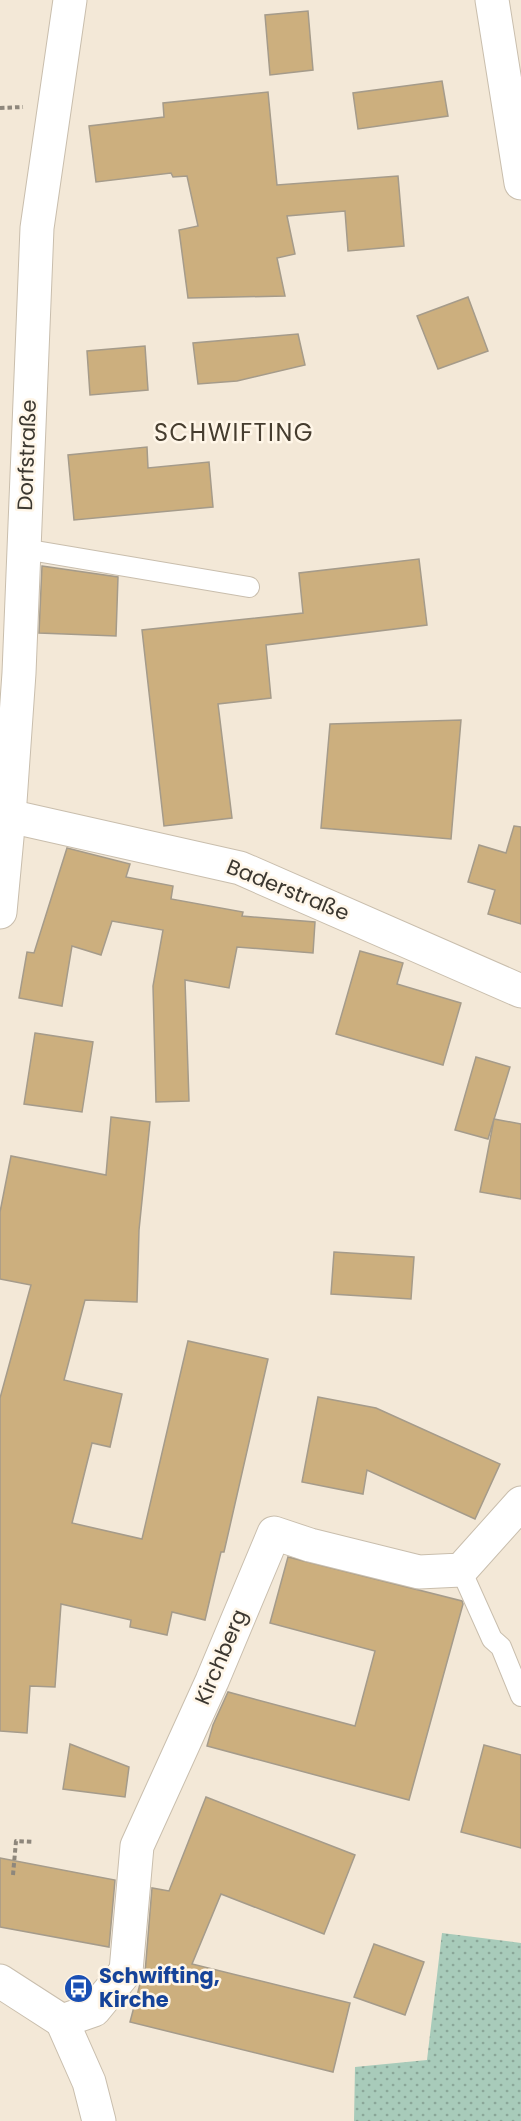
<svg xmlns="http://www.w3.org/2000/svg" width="521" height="2121" font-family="Poppins,sans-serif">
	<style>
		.grass { fill: url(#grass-dots) }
		.building { fill: #ccaf7e; stroke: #a59b8a; stroke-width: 1.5 }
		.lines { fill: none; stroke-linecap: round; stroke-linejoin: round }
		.lane-casing { stroke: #c9bead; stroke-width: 22 }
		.street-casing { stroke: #c9bead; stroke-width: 35 }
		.secondary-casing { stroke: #c9bead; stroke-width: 35 }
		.path { stroke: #8e877c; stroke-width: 4; stroke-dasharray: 4.5 3; stroke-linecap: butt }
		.lane { stroke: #fff; stroke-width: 20 }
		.street { stroke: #fff; stroke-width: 33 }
		.secondary { stroke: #fff; stroke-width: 33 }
		.labels { text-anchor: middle; stroke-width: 5; stroke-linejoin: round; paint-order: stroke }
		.street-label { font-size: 21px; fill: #3b3730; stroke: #fff6e8 }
		.transit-label { font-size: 21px; font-weight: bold; fill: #164399; stroke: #fff6e8; text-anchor: start }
		.quarter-label { font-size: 24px; letter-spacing: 1.5px; fill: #463d2f; stroke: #fff6e8 }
	</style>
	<defs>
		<pattern id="grass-dots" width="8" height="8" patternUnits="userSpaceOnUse" patternTransform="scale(1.5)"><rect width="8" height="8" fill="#a8cbba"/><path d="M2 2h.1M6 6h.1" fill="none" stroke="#8aa698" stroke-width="1.8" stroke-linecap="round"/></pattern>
	</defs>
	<rect width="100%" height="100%" fill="#f3e8d7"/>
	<path class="grass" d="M 442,1933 L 521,1943 L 521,2121 L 354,2121 L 355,2067 L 427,2060 Z"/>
	<g class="building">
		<path d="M 308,11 L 313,70 L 270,75 L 265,15 Z"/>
		<path d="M 442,81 L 448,116 L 358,129 L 353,93 Z"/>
		<path d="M 268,92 L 277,185 L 398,176 L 404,246 L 348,251 L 345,211 L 287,216 L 295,254 L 277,258 L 285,296 L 188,298 L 179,230 L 198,226 L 187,176 L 173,177 L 171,173 L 96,182 L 89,126 L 164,117 L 163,103 Z"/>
		<path d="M 468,297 L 488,351 L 438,369 L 417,316 Z"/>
		<path d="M 298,334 L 305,365 L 237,381 L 198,384 L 193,343 Z"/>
		<path d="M 145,346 L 148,390 L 90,395 L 87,351 Z"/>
		<path d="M 147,447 L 148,468 L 209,462 L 213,507 L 74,520 L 68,455 Z"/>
		<path d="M 419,559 L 427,625 L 266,645 L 271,698 L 218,704 L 232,818 L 164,826 L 142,630 L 303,613 L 299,573 Z"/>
		<path d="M 42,566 L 118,577 L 116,636 L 39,633 Z"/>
		<path d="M 461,720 L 451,839 L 321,828 L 330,724 Z"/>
		<path d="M 514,826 L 521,827 L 521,924 L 488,914 L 495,890 L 468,882 L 479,845 L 506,853 Z"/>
		<path d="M 67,848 L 130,864 L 126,877 L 173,886 L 171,899 L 243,912 L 242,916 L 315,922 L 313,953 L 237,947 L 229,988 L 185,980 L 189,1101 L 156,1102 L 153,986 L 163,930 L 112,921 L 101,955 L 72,946 L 62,1006 L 19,998 L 27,952 L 34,953 Z"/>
		<path d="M 360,951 L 403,963 L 397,984 L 461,1003 L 443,1065 L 336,1034 Z"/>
		<path d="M 35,1033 L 93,1042 L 82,1112 L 24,1104 Z"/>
		<path d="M 476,1057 L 510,1067 L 488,1139 L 455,1130 Z"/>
		<path d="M 111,1117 L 150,1122 L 139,1230 L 137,1302 L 85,1300 L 64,1380 L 122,1394 L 110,1447 L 92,1443 L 72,1523 L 142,1539 L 188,1341 L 268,1359 L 224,1552 L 221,1552 L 205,1620 L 172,1612 L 167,1635 L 130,1627 L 131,1620 L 61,1604 L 55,1687 L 30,1686 L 27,1733 L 0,1731 L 0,1398 L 31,1285 L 0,1279 L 0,1212 L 11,1156 L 106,1175 Z"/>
		<path d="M 494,1119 L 521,1124 L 521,1199 L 480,1192 Z"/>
		<path d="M 334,1252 L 414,1257 L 411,1299 L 331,1294 Z"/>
		<path d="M 318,1397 L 376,1408 L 500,1464 L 475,1519 L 367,1470 L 363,1494 L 302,1482 Z"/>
		<path d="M 288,1557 L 462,1601 L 463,1604 L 409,1800 L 207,1746 L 213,1725 L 228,1692 L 355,1726 L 375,1651 L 270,1623 Z"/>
		<path d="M 70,1744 L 129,1767 L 125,1797 L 63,1789 Z"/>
		<path d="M 484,1745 L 521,1755 L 521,1848 L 461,1832 Z"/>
		<path d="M 206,1797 L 355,1855 L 324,1934 L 221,1894 L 192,1964 L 350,2003 L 333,2072 L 130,2022 L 140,1984 L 145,1973 L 152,1888 L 169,1891 Z"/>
		<path d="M 0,1858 L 115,1880 L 109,1947 L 0,1927 Z"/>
		<path d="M 374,1944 L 424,1962 L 405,2015 L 354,1997 Z"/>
	</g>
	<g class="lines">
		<defs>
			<g id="lane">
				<path d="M 24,549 L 249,587"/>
				<path d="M 461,1570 L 492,1639 L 501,1647 L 521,1696"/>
			</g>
			<g id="street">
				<path d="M 492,0 L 521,183"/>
				<path d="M 9,816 L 240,868 L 521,991"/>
				<path d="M 0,912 L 9,816 L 19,673 L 37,228 L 70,0"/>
				<path d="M 62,2021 L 94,2010 L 126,1971 L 137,1846 L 212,1681 L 274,1533 L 310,1545 L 419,1572 L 461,1570 L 521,1503"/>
			</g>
			<path id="secondary" d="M 0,1981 L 62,2021 L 89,2082 L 99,2121"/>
		</defs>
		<use href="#lane" class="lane-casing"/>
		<use href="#street" class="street-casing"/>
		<use href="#secondary" class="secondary-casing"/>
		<g class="path">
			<path d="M 0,108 L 23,107"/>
			<path d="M 13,1875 L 16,1841 L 34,1842"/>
		</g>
		<use href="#lane" class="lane"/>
		<use href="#street" class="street"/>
		<use href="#secondary" class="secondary"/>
	</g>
	<defs>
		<symbol id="bus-disc" viewBox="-11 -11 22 22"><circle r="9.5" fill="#1a4fb4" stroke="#fff6e8"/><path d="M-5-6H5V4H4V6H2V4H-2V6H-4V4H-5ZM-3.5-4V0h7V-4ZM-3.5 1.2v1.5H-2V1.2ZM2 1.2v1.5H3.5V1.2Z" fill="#fff"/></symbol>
	</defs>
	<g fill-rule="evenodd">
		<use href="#bus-disc" x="62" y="1972" width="33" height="33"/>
	</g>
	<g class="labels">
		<g class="street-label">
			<text transform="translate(27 455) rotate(-88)" y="7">Dorfstraße</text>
			<text transform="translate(288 890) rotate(22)" y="7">Baderstraße</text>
			<text transform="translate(221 1657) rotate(-67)" y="7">Kirchberg</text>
		</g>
		<g class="transit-label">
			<text x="99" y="1983">Schwifting,<tspan x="99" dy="24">Kirche</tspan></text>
		</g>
		<g class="quarter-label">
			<text x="234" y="441">SCHWIFTING</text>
		</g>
	</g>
</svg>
